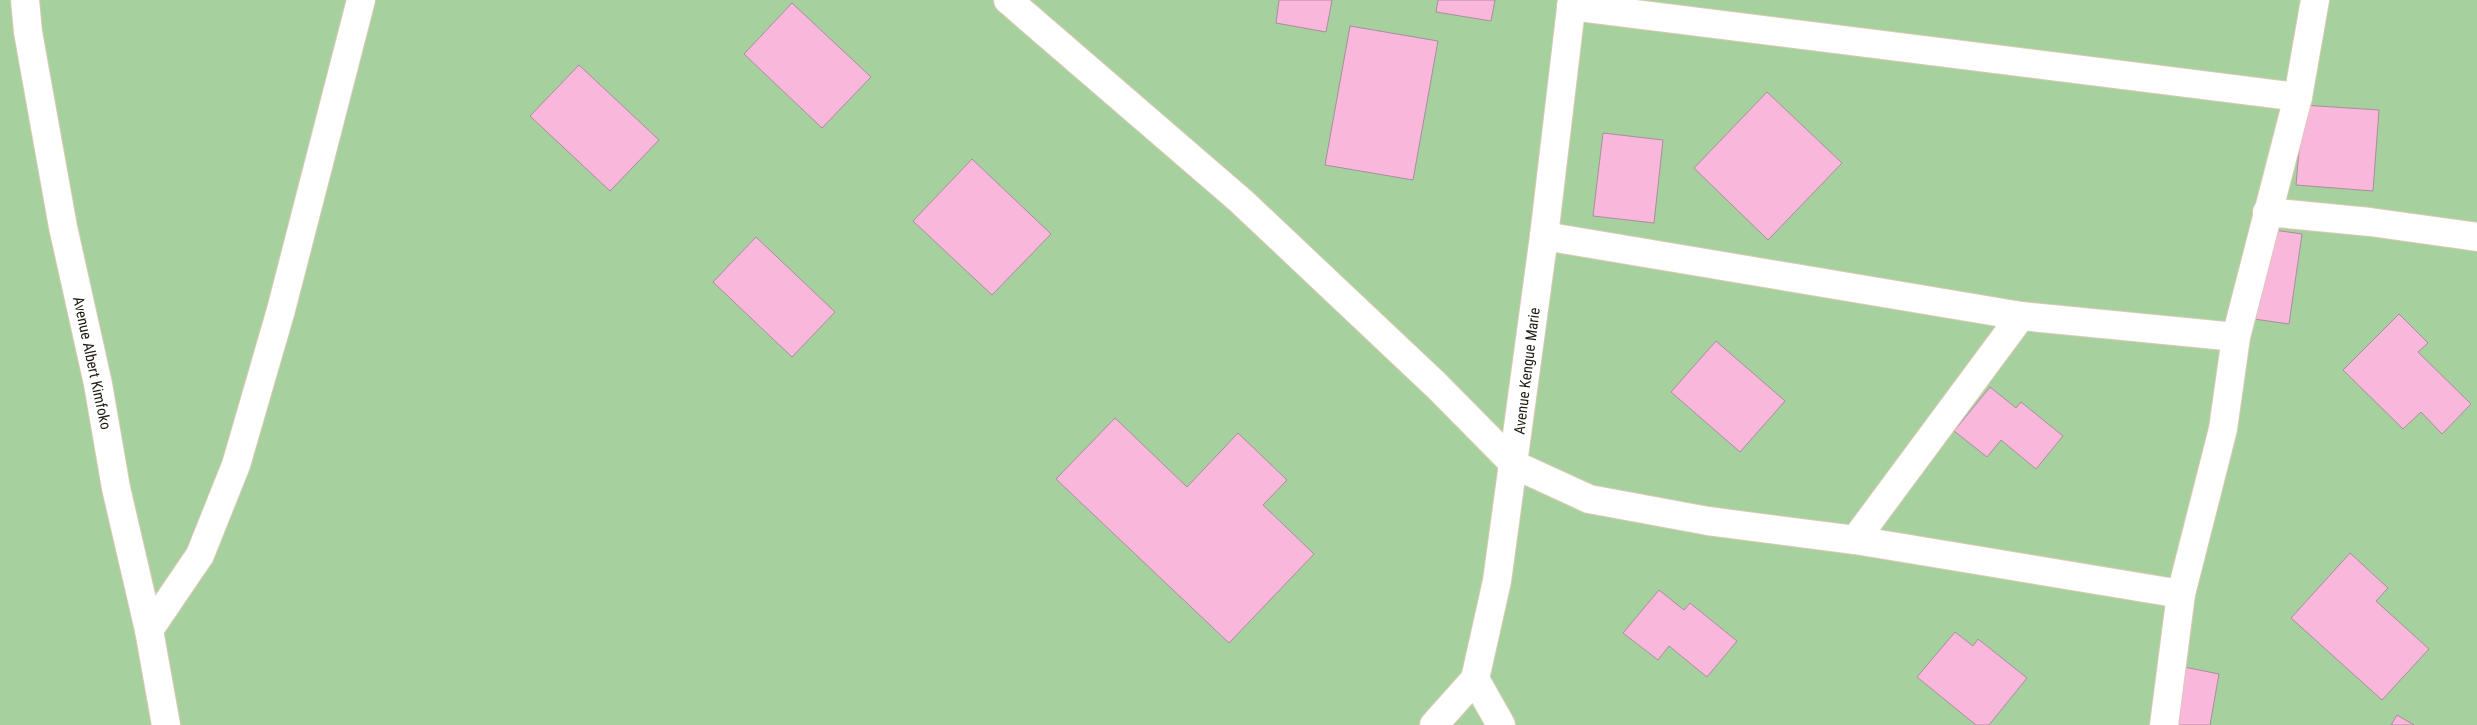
<svg xmlns="http://www.w3.org/2000/svg" width="2477" height="725" font-family="'Roboto Condensed',sans-serif">
	<style>
		.green { fill: #a7d09f }
		.building { fill: #f9b7db; stroke: #a88e9c }
		.lines { fill: none; stroke-linecap: round; stroke-linejoin: round }
		.minor-casing { stroke: #dbc9b4; stroke-width: 30 }
		.minor { stroke: #fff; stroke-width: 28 }
		.labels { text-anchor: middle; stroke-width: 4; stroke-linejoin: round; paint-order: stroke }
		.street-label { font-size: 15px; fill: #221b13; stroke: #fff }
	</style>
	<rect width="100%" height="100%" fill="#fdf5ec"/>
	<rect class="green" x="0" y="0" width="2477" height="725"/>
	<g class="building">
		<path d="M 1279,0 L 1332,0 L 1326,32 L 1276,23 Z"/>
		<path d="M 1438,0 L 1495,0 L 1491,21 L 1436,12 Z"/>
		<path d="M 792,3 L 871,77 L 822,128 L 744,54 Z"/>
		<path d="M 1350,26 L 1438,41 L 1413,180 L 1325,165 Z"/>
		<path d="M 579,65 L 659,140 L 610,191 L 530,116 Z"/>
		<path d="M 1767,92 L 1842,163 L 1768,240 L 1694,168 Z"/>
		<path d="M 2303,105 L 2379,110 L 2373,191 L 2296,185 Z"/>
		<path d="M 1603,133 L 1663,140 L 1654,223 L 1593,216 Z"/>
		<path d="M 972,159 L 1051,234 L 992,295 L 913,221 Z"/>
		<path d="M 2267,229 L 2302,234 L 2289,324 L 2254,319 Z"/>
		<path d="M 756,237 L 835,312 L 792,357 L 713,282 Z"/>
		<path d="M 2399,314 L 2428,343 L 2418,352 L 2471,404 L 2442,434 L 2421,412 L 2403,429 L 2343,370 Z"/>
		<path d="M 1716,341 L 1785,401 L 1740,452 L 1671,392 Z"/>
		<path d="M 1990,387 L 2016,408 L 2021,402 L 2063,436 L 2036,469 L 2001,440 L 1987,457 L 1954,431 Z"/>
		<path d="M 1115,418 L 1187,487 L 1238,433 L 1287,480 L 1263,505 L 1314,554 L 1229,643 L 1056,479 Z"/>
		<path d="M 2350,553 L 2388,588 L 2376,601 L 2429,649 L 2382,700 L 2291,618 Z"/>
		<path d="M 1659,590 L 1684,610 L 1690,603 L 1737,641 L 1707,677 L 1669,646 L 1658,660 L 1623,633 Z"/>
		<path d="M 1955,632 L 1973,646 L 1978,639 L 2027,678 L 1989,725 L 1976,725 L 1917,677 Z"/>
		<path d="M 2184,667 L 2219,674 L 2210,725 L 2174,725 Z"/>
		<path d="M 2397,715 L 2414,725 L 2391,725 Z"/>
	</g>
	<g class="lines">
		<defs>
			<g id="minor">
				<path d="M 25,0 L 28,32 L 63,227 L 98,384 L 116,488 L 149,630 L 166,725"/>
				<path d="M 1008,0 L 1241,201 L 1437,386 L 1515,465 L 1589,499 L 1708,521 L 1855,540 L 2181,594"/>
				<path d="M 1571,6 L 2298,97"/>
				<path d="M 2267,212 L 2370,222 L 2477,237"/>
				<path d="M 1544,236 L 2021,316 L 2236,337"/>
				<path d="M 1855,540 L 2021,316"/>
				<path d="M 149,630 L 200,555 L 236,465 L 281,310 L 361,0"/>
				<path d="M 1475,679 L 1501,725"/>
				<path d="M 1434,725 L 1475,679 L 1497,581 L 1544,236 L 1572,0"/>
				<path d="M 2164,725 L 2181,594 L 2223,429 L 2236,337 L 2298,97 L 2315,0"/>
			</g>
		</defs>
		<use href="#minor" class="minor-casing"/>
		<use href="#minor" class="minor"/>
	</g>
	<g class="labels">
		<g class="street-label">
			<text transform="translate(92 363) rotate(78)" y="5">Avenue Albert Kimfoko</text>
			<text transform="translate(1527 371) rotate(-83)" y="5">Avenue Kengue Marie</text>
		</g>
	</g>
</svg>
